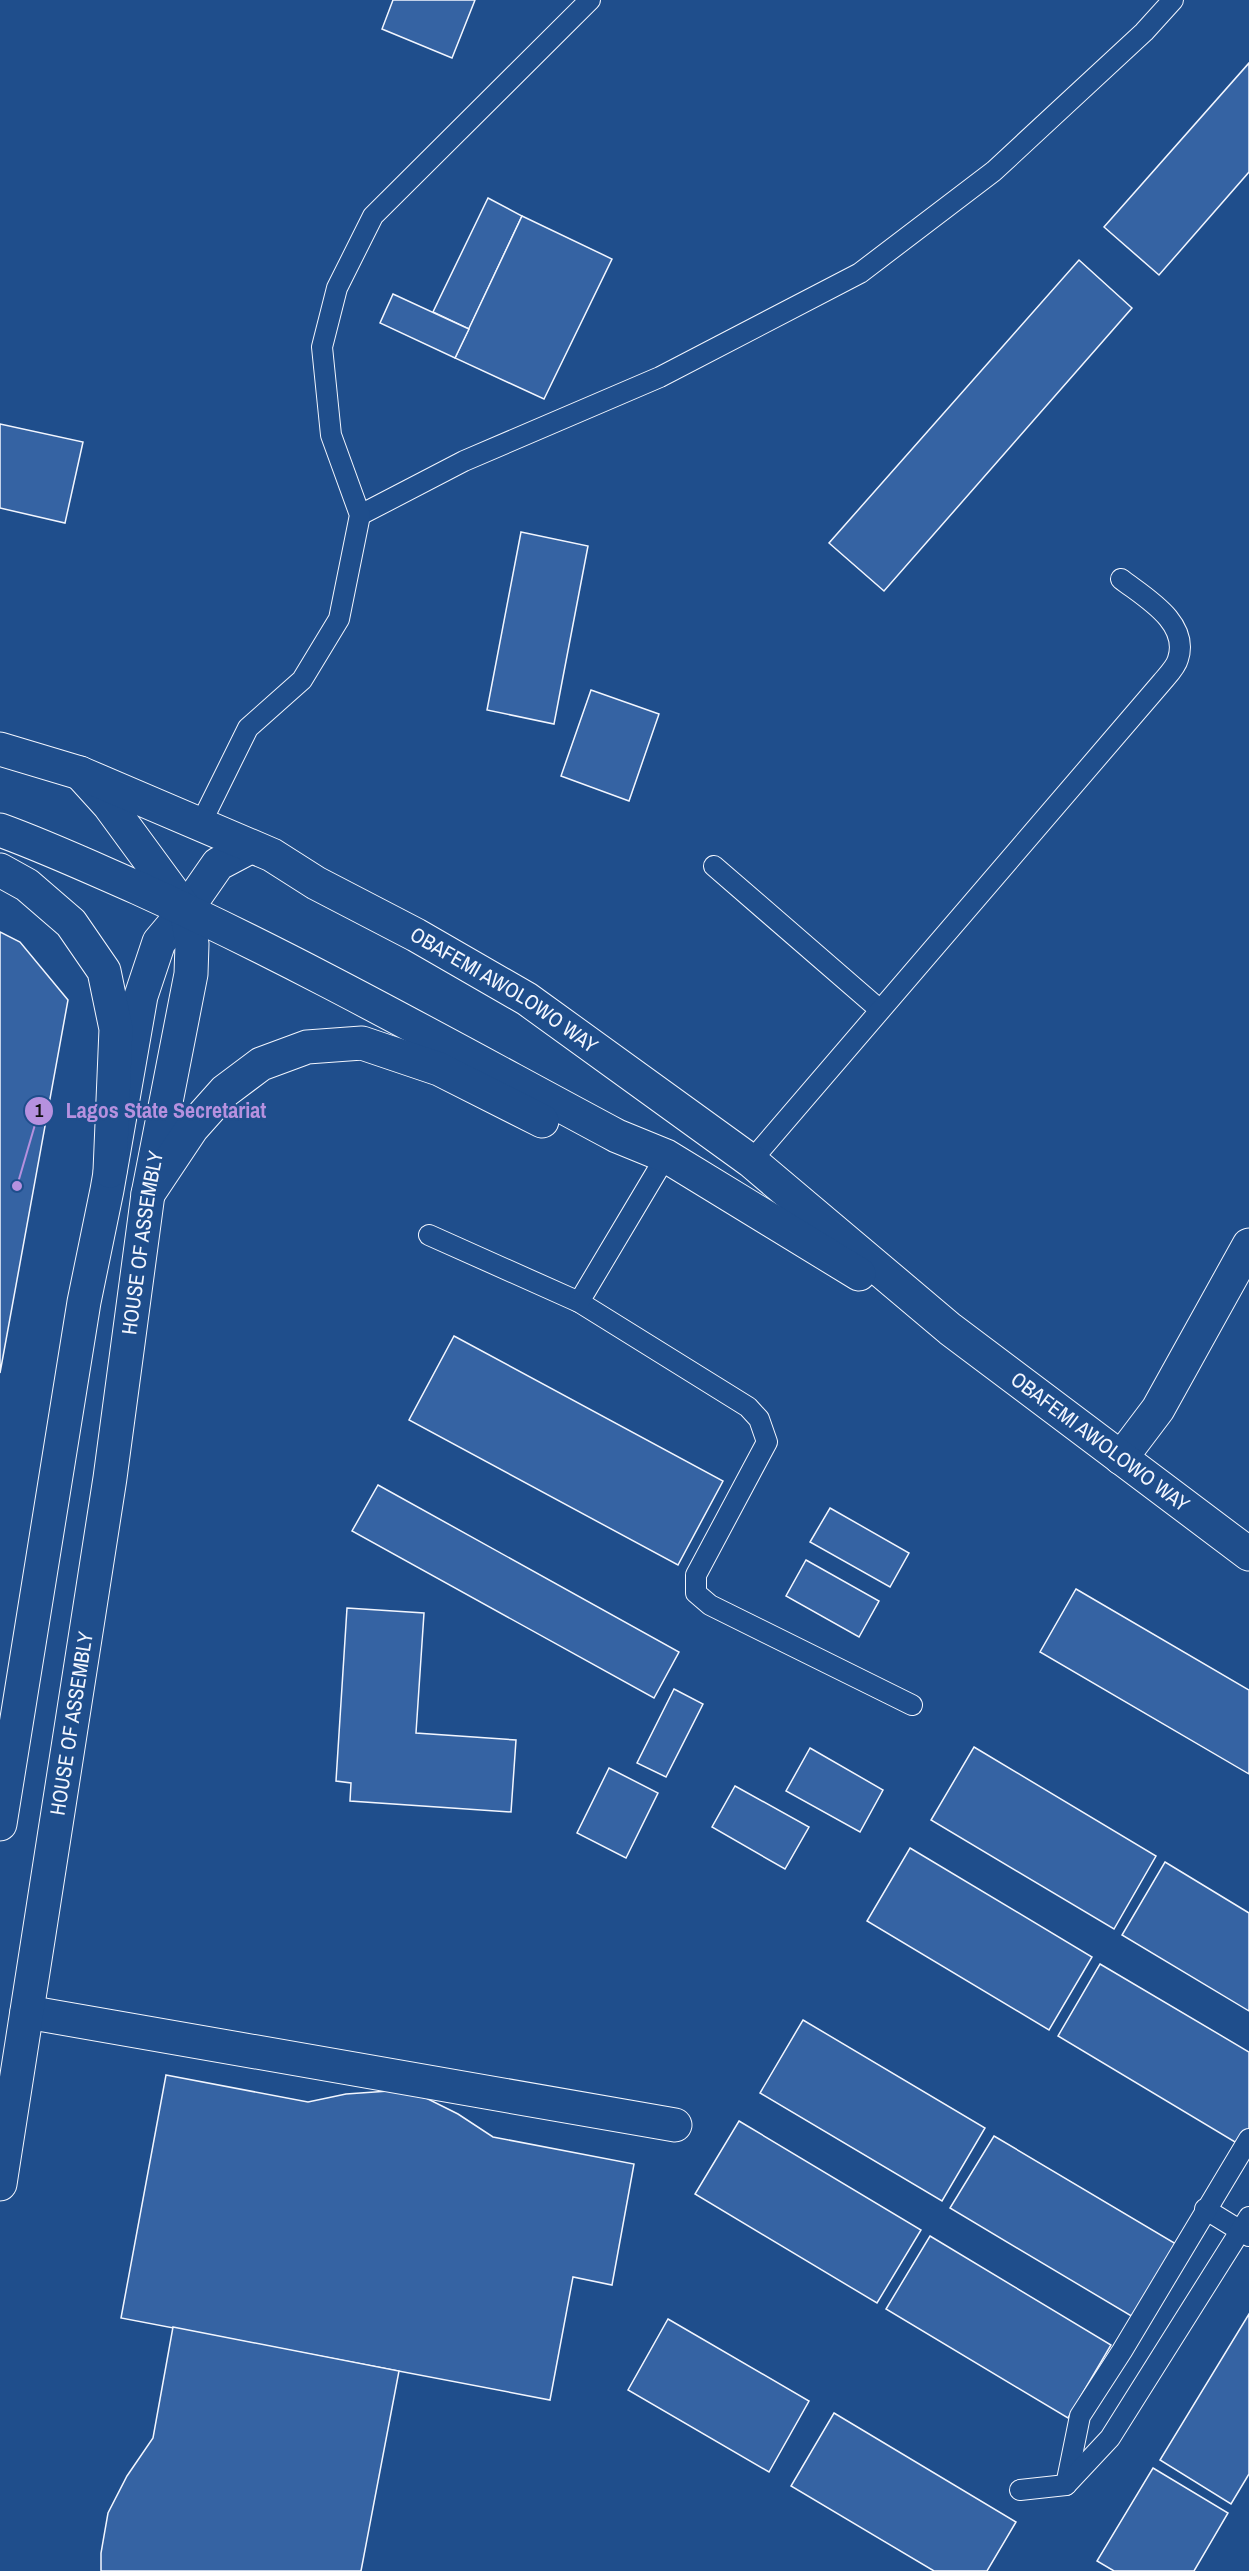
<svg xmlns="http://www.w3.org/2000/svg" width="1249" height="2571" font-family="'Archivo Narrow',sans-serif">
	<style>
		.building { fill: #3563a3; stroke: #f2f6ff; stroke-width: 1.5 }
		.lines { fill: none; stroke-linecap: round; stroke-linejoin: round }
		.lane-casing { stroke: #f2f6ff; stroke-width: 22 }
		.street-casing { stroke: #f2f6ff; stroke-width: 35 }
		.secondary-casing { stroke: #f2f6ff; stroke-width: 35 }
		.primary-casing { stroke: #f2f6ff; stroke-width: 35 }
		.lane { stroke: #1f4e8c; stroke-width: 20 }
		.street { stroke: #1f4e8c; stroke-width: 33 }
		.secondary { stroke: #1f4e8c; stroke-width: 33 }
		.primary { stroke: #1f4e8c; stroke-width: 33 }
		.labels { text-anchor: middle; stroke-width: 4.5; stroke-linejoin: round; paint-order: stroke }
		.street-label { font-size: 21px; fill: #f2f6ff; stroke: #1f4e8c }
		.leader { fill: none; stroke: #b691df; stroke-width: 2 }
		.callout-dot { fill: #b691df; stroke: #1f4e8c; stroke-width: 2 }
		.mark-label { font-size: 18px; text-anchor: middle; font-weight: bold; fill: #111 }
		.callout-label { font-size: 22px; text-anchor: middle; font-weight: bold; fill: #b691df; stroke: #1f4e8c; stroke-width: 4.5; stroke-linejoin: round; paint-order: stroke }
	</style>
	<rect width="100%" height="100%" fill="#1f4e8c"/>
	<g class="building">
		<path d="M 393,0 L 475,0 L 452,58 L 382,29 Z"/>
		<path d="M 1249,63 L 1249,172 L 1159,275 L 1104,227 Z"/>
		<path d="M 488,198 L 522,216 L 469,329 L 433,312 Z"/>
		<path d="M 522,216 L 612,259 L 544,399 L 455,358 Z"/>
		<path d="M 1079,260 L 1132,308 L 884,591 L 829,543 Z"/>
		<path d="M 393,294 L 469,329 L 455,358 L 380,323 Z"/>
		<path d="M 0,424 L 83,442 L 65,523 L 0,508 Z"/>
		<path d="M 521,532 L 588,546 L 554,724 L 487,710 Z"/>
		<path d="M 591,690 L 659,714 L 629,801 L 561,776 Z"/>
		<path d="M 0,932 L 20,942 L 68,1000 L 0,1373 Z"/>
		<path d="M 454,1336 L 723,1481 L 678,1565 L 409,1420 Z"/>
		<path d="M 378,1485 L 679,1652 L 654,1698 L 352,1531 Z"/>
		<path d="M 830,1508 L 909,1553 L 890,1587 L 810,1542 Z"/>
		<path d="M 806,1560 L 879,1601 L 859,1637 L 786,1596 Z"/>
		<path d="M 1076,1589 L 1249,1690 L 1249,1774 L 1040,1652 Z"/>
		<path d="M 347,1608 L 424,1613 L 416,1733 L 516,1740 L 511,1812 L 350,1801 L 351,1783 L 336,1781 Z"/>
		<path d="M 674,1689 L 703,1704 L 666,1777 L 637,1763 Z"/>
		<path d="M 974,1747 L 1156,1856 L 1114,1929 L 931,1820 Z"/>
		<path d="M 810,1748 L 883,1790 L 860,1832 L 786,1791 Z"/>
		<path d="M 609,1768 L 658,1793 L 626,1858 L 577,1833 Z"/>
		<path d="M 735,1786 L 809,1827 L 785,1869 L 712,1827 Z"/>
		<path d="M 910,1848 L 1092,1957 L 1049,2030 L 867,1921 Z"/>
		<path d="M 1165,1862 L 1249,1913 L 1249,2011 L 1122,1935 Z"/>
		<path d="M 1100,1964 L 1249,2052 L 1249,2130 L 1240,2145 L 1058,2036 Z"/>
		<path d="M 803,2020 L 985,2128 L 942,2201 L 760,2093 Z"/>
		<path d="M 166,2075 L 308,2102 L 346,2094 L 389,2091 L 426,2098 L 458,2114 L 493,2137 L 634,2164 L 612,2285 L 573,2277 L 550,2400 L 121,2318 Z"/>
		<path d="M 739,2121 L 921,2230 L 877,2303 L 695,2194 Z"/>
		<path d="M 994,2136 L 1176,2244 L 1133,2317 L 950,2208 Z"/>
		<path d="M 930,2236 L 1111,2345 L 1068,2418 L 886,2309 Z"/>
		<path d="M 1249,2314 L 1249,2474 L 1231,2504 L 1160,2460 Z"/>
		<path d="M 668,2319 L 809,2401 L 769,2472 L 628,2390 Z"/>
		<path d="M 173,2327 L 399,2371 L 361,2571 L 101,2571 L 101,2553 L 108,2513 L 127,2476 L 153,2438 Z"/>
		<path d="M 834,2413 L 1016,2522 L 987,2571 L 934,2571 L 791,2486 Z"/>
		<path d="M 1153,2468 L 1228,2513 L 1194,2571 L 1114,2571 L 1097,2561 Z"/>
	</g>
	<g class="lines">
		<defs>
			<g id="lane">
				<path d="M 360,515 L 464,461 L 660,377 L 860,273 L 994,171 L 1144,32 L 1173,0"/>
				<path d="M 201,823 L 248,728 L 302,680 L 339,619 L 360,515 L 331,435 L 322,347 L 337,288 L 373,216 L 590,0"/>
				<path d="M 714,866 L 879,1009"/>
				<path d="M 751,1161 L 1162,682 C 1167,676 1176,667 1178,659 C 1190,622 1144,597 1121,579"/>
				<path d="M 429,1235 L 579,1302 L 748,1407 L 759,1419 L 767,1442 L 696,1575 L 696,1593 L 710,1605 L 912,1705"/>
				<path d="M 579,1302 L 666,1156"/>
				<path d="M 1205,2209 L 1249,2236"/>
				<path d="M 1066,2485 L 1080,2416 L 1122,2351 L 1249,2139"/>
				<path d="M 1020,2490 L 1066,2485 L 1110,2438 L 1249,2217"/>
			</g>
			<g id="street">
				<path d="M 1121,1458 L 1158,1409 L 1249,1245"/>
				<path d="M 27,2012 L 675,2125"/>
			</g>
			<g id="secondary">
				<path d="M 0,1824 L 84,1302 L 107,1190 L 141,996 L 159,942 L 186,910 L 218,864 L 250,847"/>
				<path id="s1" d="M 0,2184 L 110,1478 L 148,1194 L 191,974 L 192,944 L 186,910 L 109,805 L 80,773"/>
			</g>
			<g id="primary">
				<path id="s2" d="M 0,749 L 80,773 L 272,855 L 316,883 L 416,935 L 527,999 L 751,1161 L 950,1329 L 1249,1554"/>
				<path d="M 0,830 C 47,847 92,868 138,888 C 301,962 458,1051 617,1136 L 666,1156 L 859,1274"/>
				<path d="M 0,870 L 27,885 L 71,923 L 104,971 L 116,1029 L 110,1171"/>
				<path d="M 148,1194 L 192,1128 L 225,1091 L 261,1064 L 307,1047 L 362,1043 L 439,1069 L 542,1121"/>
			</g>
		</defs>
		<use href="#lane" class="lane-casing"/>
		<use href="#street" class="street-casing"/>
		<use href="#secondary" class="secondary-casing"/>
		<use href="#primary" class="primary-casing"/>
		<use href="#lane" class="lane"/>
		<use href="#street" class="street"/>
		<use href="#secondary" class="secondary"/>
		<use href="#primary" class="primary"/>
	</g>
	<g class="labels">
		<g class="street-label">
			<text dy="7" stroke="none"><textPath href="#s2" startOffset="561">OBAFEMI AWOLOWO WAY</textPath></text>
			<text dy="7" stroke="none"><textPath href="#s1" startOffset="952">HOUSE OF ASSEMBLY</textPath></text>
			<text dy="7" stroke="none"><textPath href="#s2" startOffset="1310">OBAFEMI AWOLOWO WAY</textPath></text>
			<text dy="7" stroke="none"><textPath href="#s1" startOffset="466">HOUSE OF ASSEMBLY</textPath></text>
		</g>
	</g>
	<path class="leader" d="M17 1186L39 1111"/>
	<g class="callout-dot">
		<circle cx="17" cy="1186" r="6"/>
		<circle cx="39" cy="1111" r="15"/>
	</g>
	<g class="mark-label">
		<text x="39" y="1117">1</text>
	</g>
	<g class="callout-label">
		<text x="166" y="1118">Lagos State Secretariat</text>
	</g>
</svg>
